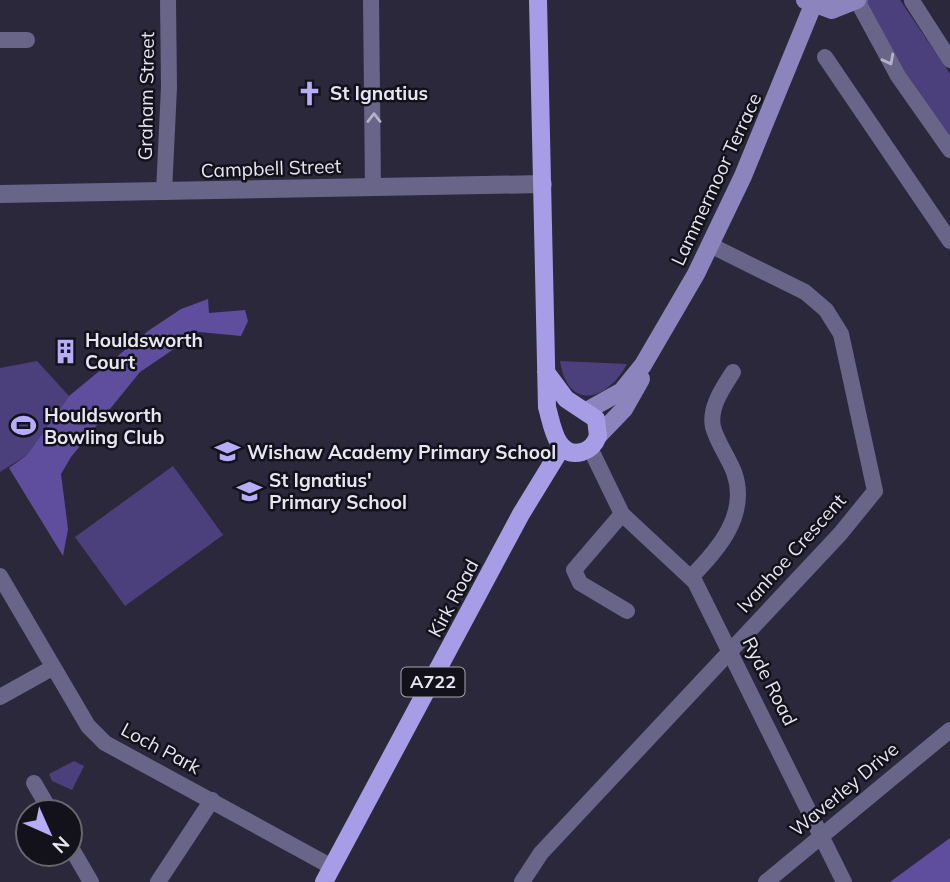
<svg xmlns="http://www.w3.org/2000/svg" width="950" height="882" font-family="Mulish,sans-serif">
	<style>
		.green { fill: #4b407c }
		.forest { fill: #5e4e9d }
		.lines { fill: none; stroke-linecap: round; stroke-linejoin: round }
		.minor { stroke: #696588; stroke-width: 16 }
		.tertiary { stroke: #696588; stroke-width: 18 }
		.secondary { stroke: #8c84bd; stroke-width: 18 }
		.primary { stroke: #a79de6; stroke-width: 18 }
		.oneway { stroke: #b5b2c8 }
		.labels { text-anchor: middle; stroke-width: 5; stroke-linejoin: round; paint-order: stroke }
		.shield { fill: #13121b; stroke: #a7a6b2; stroke-width: 2 }
		.shield-label { font-size: 18px; font-weight: bold; fill: #e7e6f3 }
		.poi-label { font-size: 19px; font-weight: bold; fill: #e7e6f3; stroke: #13121b; text-anchor: start }
		.street-label { font-size: 19px; fill: #e7e6f3; stroke: #13121b }
	</style>
	<rect width="100%" height="100%" fill="#2b283c"/>
	<g class="green">
		<path d="M 862,0 L 900,0 L 950,74 L 950,143 L 902,74 Z"/>
		<path d="M 37,361 L 69,396 L 27,455 L 0,472 L 0,368 Z"/>
		<path d="M 560,361 L 627,364 C 607,401 568,412 560,361 Z"/>
		<path d="M 173,466 L 223,535 L 125,606 L 75,537 Z"/>
		<path d="M 74,761 L 84,766 L 72,790 L 52,781 L 49,774 Z"/>
	</g>
	<g class="forest">
		<path d="M 208,299 L 209,313 L 245,310 L 248,321 L 241,336 L 199,332 L 140,372 L 71,457 L 61,474 L 68,529 L 63,556 L 9,468 L 27,455 L 69,396 L 148,331 L 181,309 Z"/>
		<path d="M 950,838 L 950,882 L 890,882 Z"/>
	</g>
	<g class="lines">
		<g class="minor">
			<path d="M 371,0 L 373,187"/>
			<path d="M 860,0 L 859,4 L 898,76 L 950,150"/>
			<path d="M 912,1 L 950,60"/>
			<path d="M 0,40 L 27,40"/>
			<path d="M 825,57 L 950,241"/>
			<path d="M 164,192 L 169,87 L 168,0"/>
			<path d="M 590,448 L 622,514 L 695,582 L 844,882"/>
			<path d="M 622,514 L 574,570 L 580,583 L 627,611"/>
			<path d="M 0,576 L 88,726 L 105,743 L 332,867"/>
			<path d="M 691,577 C 719,549 749,514 734,472 C 728,457 717,442 713,427 C 709,407 723,388 733,372"/>
			<path d="M 0,697 L 52,668"/>
			<path d="M 34,783 L 51,812"/>
			<path d="M 70,846 L 91,882"/>
			<path d="M 158,882 L 212,800"/>
			<path d="M 522,882 L 541,853 L 840,534 L 875,491 L 841,334 L 826,310 L 805,292 L 710,245"/>
			<path d="M 766,882 L 950,730"/>
		</g>
		<path class="tertiary" d="M 0,194 L 543,184"/>
		<g class="secondary">
			<path d="M 805,0 L 832,10 L 857,0"/>
			<path d="M 588,410 L 622,391 L 643,365 L 696,274 L 743,176 L 813,5"/>
			<path d="M 598,436 L 624,409 L 641,379"/>
		</g>
		<g class="primary">
			<path d="M 538,0 L 547,407 C 552,424 556,459 582,452 C 591,449 595,444 598,436 L 596,419 L 566,399 L 546,372"/>
			<path d="M 324,882 L 521,514 L 562,447"/>
		</g>
	</g>
	<defs><path id="oneway-chevron" d="M-2-3.5L2.5 0L-2 3.5" fill="none" stroke-width="1.6" stroke-linecap="round" stroke-linejoin="round" transform="scale(1.75)"/></defs>
	<g class="oneway">
		<use href="#oneway-chevron" transform="translate(889 60) rotate(62)"/>
		<use href="#oneway-chevron" transform="translate(374 118) rotate(-90)"/>
	</g>
	<defs>
		<symbol id="church-bare" viewBox="-9 -9 18 18"><path d="M-1.2-6h2.4v3.5h3.3v2.4h-3.3V6h-2.4V-.1h-3.3v-2.4h3.3Z" fill="#b6acf8" stroke="#13121b" stroke-width="2.5" paint-order="stroke"/></symbol>
		<symbol id="building-bare" viewBox="-9 -9 18 18"><path d="M-4-6H4V6H1V3H-1V6H-4ZM-2.5-4.3h1.7v1.8h-1.7ZM.8-4.3h1.7v1.8H.8ZM-2.5-1h1.7V.8h-1.7ZM.8-1h1.7V.8H.8Z" fill="#b6acf8" stroke="#13121b" stroke-width="2.5" paint-order="stroke"/></symbol>
		<symbol id="stadium-bare" viewBox="-9 -9 18 18"><path d="M0-5a6.5 5 0 1 0 0 10a6.5 5 0 1 0 0-10ZM-3.5-1.8h7v3.6h-7Z" fill="#b6acf8" stroke="#13121b" stroke-width="2.5" paint-order="stroke"/></symbol>
		<symbol id="school-bare" viewBox="-9 -9 18 18"><path d="M0-5L7-2L0 1L-7-2ZM-4 1L0 2.5L4 1V4Q0 6-4 4Z" fill="#b6acf8" stroke="#13121b" stroke-width="2.5" paint-order="stroke"/></symbol>
	</defs>
	<g fill-rule="evenodd">
		<use href="#church-bare" x="292" y="76" width="35" height="35"/>
		<use href="#building-bare" x="48" y="334" width="35" height="35"/>
		<use href="#stadium-bare" x="6" y="408" width="35" height="35"/>
		<use href="#school-bare" x="210" y="434" width="35" height="35"/>
		<use href="#school-bare" x="232" y="474" width="35" height="35"/>
	</g>
	<g class="labels">
		<rect class="shield" x="401.5" y="667.5" width="63" height="29" rx="5"/>
		<g class="shield-label">
			<text x="433" y="688">A722</text>
		</g>
		<g class="poi-label">
			<text x="330" y="100">St Ignatius</text>
			<text x="85" y="347">Houldsworth<tspan x="85" dy="22">Court</tspan></text>
			<text x="44" y="422">Houldsworth<tspan x="44" dy="22">Bowling Club</tspan></text>
			<text x="247" y="459">Wishaw Academy Primary School</text>
			<text x="269" y="487">St Ignatius'<tspan x="269" dy="22">Primary School</tspan></text>
		</g>
		<g class="street-label">
			<text transform="translate(146 96) rotate(-89)" y="7">Graham Street</text>
			<text transform="translate(271 168) rotate(-2)" y="7">Campbell Street</text>
			<text transform="translate(716 179) rotate(-65)" y="7">Lammermoor Terrace</text>
			<text transform="translate(791 553) rotate(-48)" y="7">Ivanhoe Crescent</text>
			<text transform="translate(453 598) rotate(-62)" y="7">Kirk Road</text>
			<text transform="translate(770 681) rotate(63)" y="7">Ryde Road</text>
			<text transform="translate(161 748) rotate(28)" y="7">Loch Park</text>
			<text transform="translate(844 789) rotate(-40)" y="7">Waverley Drive</text>
		</g>
	</g>
	<g transform="translate(49 833) rotate(135)"><circle r="33" fill="#13121b" stroke="#686771" stroke-width="2"/>
	<path d="M0-5L12 26L0 18L-12 26Z" fill="#b6acf8"/>
	<text y="-10" font-size="19" font-weight="bold" text-anchor="middle" fill="#e7e6f3">N</text>
	</g>
</svg>
